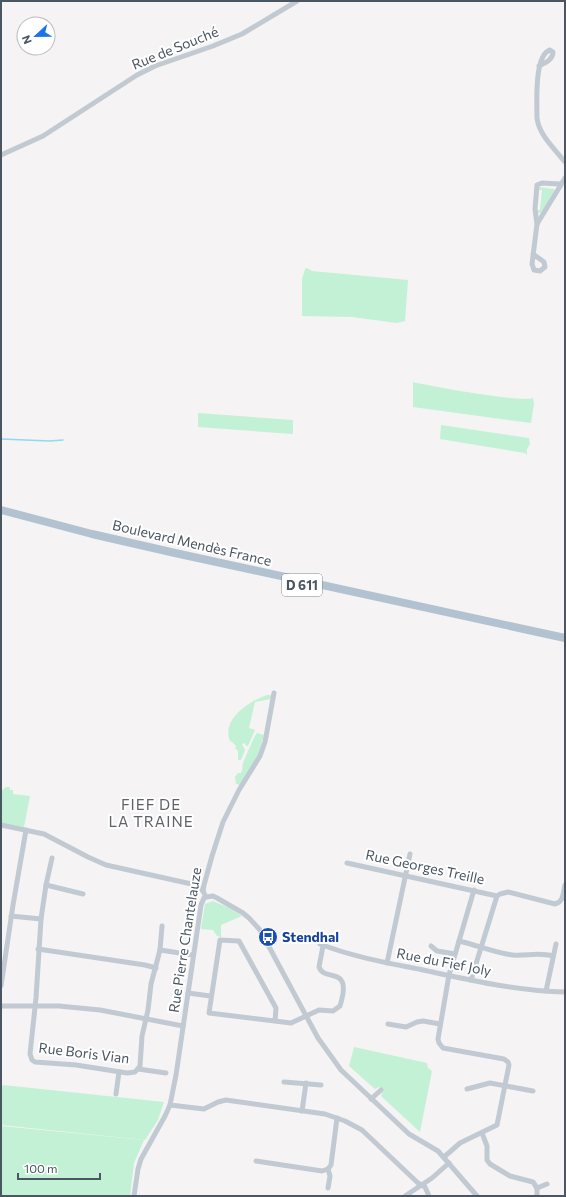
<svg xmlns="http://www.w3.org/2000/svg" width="566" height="1197" font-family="Commissioner,sans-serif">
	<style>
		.green { fill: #c3f1d5 }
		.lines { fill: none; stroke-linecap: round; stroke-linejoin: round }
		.stream { stroke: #90daee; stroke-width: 1.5 }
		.minor { stroke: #c1cad2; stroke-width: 5 }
		.primary { stroke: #b3c2d1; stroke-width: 8 }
		.labels { text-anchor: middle; stroke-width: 4; stroke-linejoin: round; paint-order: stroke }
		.shield { fill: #fff; stroke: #808990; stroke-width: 1 }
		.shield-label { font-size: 13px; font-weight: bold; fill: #4a5661 }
		.street-label { font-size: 14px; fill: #4a5661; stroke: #fff }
		.transit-label { font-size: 14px; font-weight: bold; fill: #164399; stroke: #fff; text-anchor: start }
		.neighbourhood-label { font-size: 15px; letter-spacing: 1px; fill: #5f6368; stroke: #fff }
	</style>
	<rect width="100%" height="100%" fill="#f5f3f3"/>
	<g class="green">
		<path d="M 539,187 L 554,189 L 554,191 L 542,212 L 540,213 L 537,213 L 536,210 L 540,210 L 542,190 L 537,190 Z"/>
		<path d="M 307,268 L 312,271 L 408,280 L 405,321 L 397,323 L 352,317 L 302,316 L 302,279 L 305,269 Z"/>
		<path d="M 413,382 C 430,386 522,403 533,398 L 534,404 L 531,423 L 413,407 Z"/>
		<path d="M 198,413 L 293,420 L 293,434 L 198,427 Z"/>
		<path d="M 441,425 L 529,438 L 530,444 L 527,449 L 527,455 L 525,453 L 440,439 Z"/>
		<path d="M 267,695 L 272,695 L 271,699 L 255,702 L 249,728 L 255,730 L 248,746 L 246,746 L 245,743 L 242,744 L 245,750 L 241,760 L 238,760 L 238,751 L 235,748 L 236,746 L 232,742 L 230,741 C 221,719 250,701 267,695 Z"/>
		<path d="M 257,733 L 264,735 L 258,757 L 240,785 L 236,784 L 235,777 L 238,773 L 241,773 C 243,769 242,767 243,763 C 246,756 253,738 257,733 Z"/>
		<path d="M 6,787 L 10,787 L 10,790 L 13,790 L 13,794 L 30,796 L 24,827 L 1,824 L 1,791 Z"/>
		<path d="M 213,901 L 229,908 L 242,916 L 221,925 L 221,937 L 217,936 L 213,930 L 201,929 L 205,904 Z"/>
		<path d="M 354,1047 L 427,1063 L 428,1068 L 432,1071 L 420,1132 L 381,1096 L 383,1091 L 379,1087 L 375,1089 L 349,1066 Z"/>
		<path d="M 3,1085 L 164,1102 L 158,1120 L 145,1140 L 1,1125 L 1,1089 Z"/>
		<path d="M 1,1126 L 144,1140 L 134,1163 L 130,1196 L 1,1196 Z"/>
	</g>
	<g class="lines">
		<path class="stream" d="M 1,439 L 50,441 L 63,440"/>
		<g class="minor">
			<path d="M 539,66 C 545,63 553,60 553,52 L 550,50 C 534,55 537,103 537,118 C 539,135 554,148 565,162"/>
			<path d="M 1,155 L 43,136 L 137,75 L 155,66 L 213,46 L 242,34 L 297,1"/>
			<path d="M 537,224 L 535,209 L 537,185 L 542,183 L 560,184"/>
			<path d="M 533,254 L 544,262 L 545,267 L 540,271 L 534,270 L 532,264 L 537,224 L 565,178"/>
			<path d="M 1,825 L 44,834 L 88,857 L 106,865 L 196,885 L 203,891"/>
			<path d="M 52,858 L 46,885 L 41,919 L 36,998 L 30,1054 L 32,1060 L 35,1062 L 76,1065 L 127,1073 L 135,1072 L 140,1066 L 142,1036 L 148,1010 L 151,984 L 160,950"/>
			<path d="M 347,863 L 497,896"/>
			<path d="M 46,885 L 83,894"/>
			<path d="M 206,897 L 213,896 L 217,898 L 243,913 L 249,918 L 260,930 L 318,1038 L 341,1070 L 409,1134 L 438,1151 L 477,1196"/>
			<path d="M 206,897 L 203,891 L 204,885 L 212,856 L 223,822 L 239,790 L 260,756 L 265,742 L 274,693"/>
			<path d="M 11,916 L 41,919"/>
			<path d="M 162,926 L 160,950 L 193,955"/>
			<path d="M 459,941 C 477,945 494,953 513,955 C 527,956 539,952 553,956"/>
			<path d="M 320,944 C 353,957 389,963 423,970 C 470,980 517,991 565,992"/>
			<path d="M 431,946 L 437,951 L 455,954"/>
			<path d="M 38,949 L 145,965 L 156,968"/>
			<path d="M 387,963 L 410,854"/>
			<path d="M 471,980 L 497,896 L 500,894 L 508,892 L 555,904 C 564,902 563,892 565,885"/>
			<path d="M 1,986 L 13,905 L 26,830"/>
			<path d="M 546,991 L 556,944"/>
			<path d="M 188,993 L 210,996"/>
			<path d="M 1,1006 L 59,1006 L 100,1010 L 183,1026"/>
			<path d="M 275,1021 L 276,1008 L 239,941 L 220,940 L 209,1013 L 291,1023 L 319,1010 L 333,1011 L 340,1006 C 353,964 325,983 319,967 L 323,946"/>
			<path d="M 388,1024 L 406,1027 L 417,1022 L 423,1021 L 440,1024"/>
			<path d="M 138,1069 L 166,1073"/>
			<path d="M 284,1082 L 321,1085"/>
			<path d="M 467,1089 L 490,1083 L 533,1091"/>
			<path d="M 116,1094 L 119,1072"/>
			<path d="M 371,1099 L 381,1090"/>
			<path d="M 170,1105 L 204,1109 L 218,1102 L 226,1100 L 325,1114 L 345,1121 L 362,1130 L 418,1183 L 425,1187 L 429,1196"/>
			<path d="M 302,1111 L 306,1083"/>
			<path d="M 482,1133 L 487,1146 L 487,1160 L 490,1164 L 510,1176 L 533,1182 L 537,1188 L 537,1196"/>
			<path d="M 444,1157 L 460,1143 L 497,1125 L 509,1065 L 508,1062 L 504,1059 L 443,1048 L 439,1043 L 438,1039 L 449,975 L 474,890"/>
			<path d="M 256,1161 L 322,1171 L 328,1169"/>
			<path d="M 328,1188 L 330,1176 L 328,1169 L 331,1165 L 337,1118"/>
			<path d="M 537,1188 L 547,1184"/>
			<path d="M 134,1196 L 138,1169 L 141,1159 L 165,1116 L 170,1105 L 176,1075 L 201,905 L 204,898 L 206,897"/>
			<path d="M 405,1196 L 432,1178 L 449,1163"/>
		</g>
		<path class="primary" d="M 1,510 L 92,534 L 175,553 L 565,638"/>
	</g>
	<defs>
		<symbol id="bus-disc" viewBox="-11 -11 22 22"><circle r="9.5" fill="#1a4fb4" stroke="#fff"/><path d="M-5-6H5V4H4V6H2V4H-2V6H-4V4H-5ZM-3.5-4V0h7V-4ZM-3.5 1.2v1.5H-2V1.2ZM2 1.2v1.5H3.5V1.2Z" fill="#fff"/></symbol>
	</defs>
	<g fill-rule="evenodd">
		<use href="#bus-disc" x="257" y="926" width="22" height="22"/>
	</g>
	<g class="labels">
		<rect class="shield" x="282" y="574" width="40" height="22" rx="3"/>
		<g class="shield-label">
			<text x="302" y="590">D 611</text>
		</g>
		<g class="street-label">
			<text transform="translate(175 48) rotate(-22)" y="5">Rue de Souché</text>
			<text transform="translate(192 543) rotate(13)" y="5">Boulevard Mendès France</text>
			<text transform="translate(425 867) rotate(12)" y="5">Rue Georges Treille</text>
			<text transform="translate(185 940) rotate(-81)" y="5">Rue Pierre Chantelauze</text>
			<text transform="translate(444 962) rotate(11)" y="5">Rue du Fief Joly</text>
			<text transform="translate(84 1053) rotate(7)" y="5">Rue Boris Vian</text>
		</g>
		<g class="transit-label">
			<text x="282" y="942">Stendhal</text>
		</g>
		<g class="neighbourhood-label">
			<text x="151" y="810">FIEF DE<tspan x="151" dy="17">LA TRAINE</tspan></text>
		</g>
	</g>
	<rect width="566" height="1197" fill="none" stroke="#4a5661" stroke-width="4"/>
	<g transform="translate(36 36) rotate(248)"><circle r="19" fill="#ffffff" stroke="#b7bbc0"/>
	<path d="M0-3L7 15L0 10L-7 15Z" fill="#1a73e8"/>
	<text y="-6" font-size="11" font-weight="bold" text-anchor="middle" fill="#4a5661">N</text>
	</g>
	<path d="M18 1173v6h82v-6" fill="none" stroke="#4a5661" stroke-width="2"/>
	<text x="24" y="1173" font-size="12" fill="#4a5661" stroke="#ffffff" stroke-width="3" paint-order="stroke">100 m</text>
</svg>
